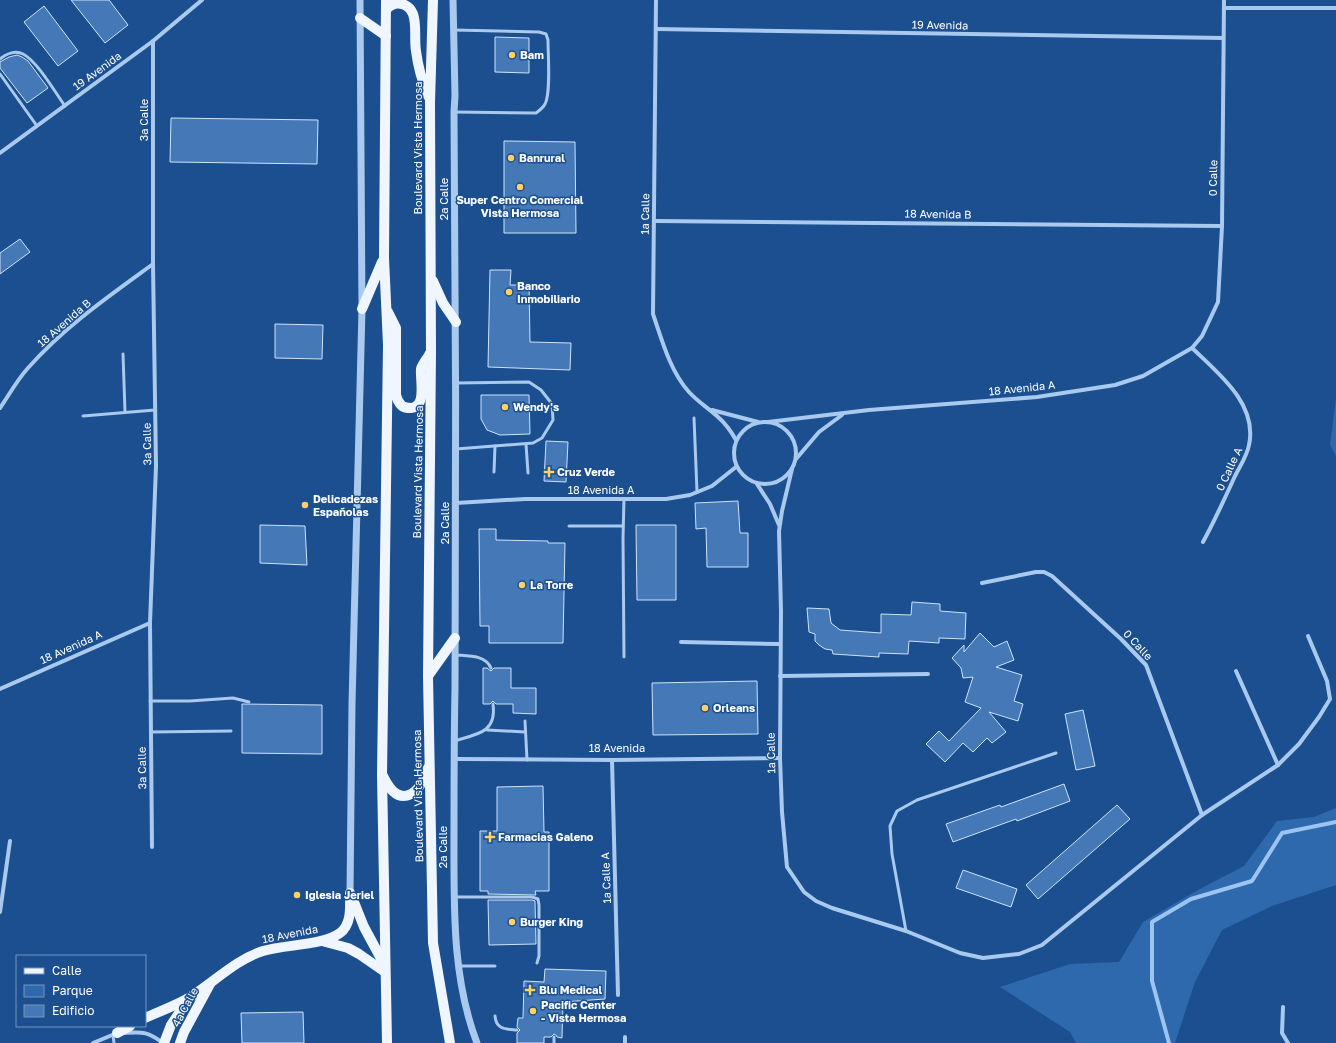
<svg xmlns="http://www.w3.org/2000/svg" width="1336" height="1043" font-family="'Golos Text',sans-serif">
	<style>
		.green { fill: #2e69ad }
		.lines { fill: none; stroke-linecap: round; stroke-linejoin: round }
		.stream { stroke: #9cc4f0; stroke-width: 4 }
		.building { fill: #4478b7; stroke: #cfe3fa }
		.service { stroke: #a9c9ee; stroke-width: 3 }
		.minor { stroke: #a9c9ee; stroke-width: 4 }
		.tertiary { stroke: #a9c9ee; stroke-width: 7 }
		.primary { stroke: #f0f6ff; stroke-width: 10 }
		.poi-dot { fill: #ffd166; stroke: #1b4f8f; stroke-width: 1.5 }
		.labels { text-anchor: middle; stroke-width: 3; stroke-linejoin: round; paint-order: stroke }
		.street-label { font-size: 11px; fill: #fff; stroke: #1b4f8f }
		.poi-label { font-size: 11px; font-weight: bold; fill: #fff; stroke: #1b4f8f; text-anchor: start }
	</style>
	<rect width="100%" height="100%" fill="#1b4f8f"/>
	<g class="green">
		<path d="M 1336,398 L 1336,456 L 1330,445 Z"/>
		<path d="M 1336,808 L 1336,885 L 1272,906 L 1222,930 L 1195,982 L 1175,1043 L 1076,1043 L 1070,1032 L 1000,987 L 1070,964 L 1119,962 L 1143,922 L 1198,890 L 1244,866 L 1277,821 L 1314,817 Z"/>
	</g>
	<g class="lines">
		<path class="stream" d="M 1169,1043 L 1152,981 L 1152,922 L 1191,899 L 1252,881 L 1282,833 L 1336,822"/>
	</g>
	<g class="building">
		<path d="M 71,0 L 109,0 L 128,25 L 105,43 Z"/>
		<path d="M 44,6 L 78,51 L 58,66 L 24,22 Z"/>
		<path d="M 495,37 L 529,38 L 529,73 L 495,72 Z"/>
		<path d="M 17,55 L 22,57 L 28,61 L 48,88 L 27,103 L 0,68 L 0,62 L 9,57 Z"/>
		<path d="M 171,118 L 318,120 L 317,164 L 170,162 Z"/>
		<path d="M 504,141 L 575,142 L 576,233 L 504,233 Z"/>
		<path d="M 20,239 L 30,252 L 0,274 L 0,253 Z"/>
		<path d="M 490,270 L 511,270 L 510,285 L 529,285 L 530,342 L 571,343 L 570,370 L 488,367 Z"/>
		<path d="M 275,324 L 323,325 L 322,359 L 275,358 Z"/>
		<path d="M 481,395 L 529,395 L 530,434 L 500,435 L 487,430 L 481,419 Z"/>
		<path d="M 546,441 L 568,442 L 566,482 L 544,481 Z"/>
		<path d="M 738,501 L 740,533 L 748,533 L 748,567 L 707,567 L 706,528 L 696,529 L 695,503 Z"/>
		<path d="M 260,525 L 305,526 L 307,565 L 260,563 Z"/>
		<path d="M 636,525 L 676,525 L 676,600 L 637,600 Z"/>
		<path d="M 479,529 L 496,529 L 496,540 L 548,541 L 548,543 L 565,543 L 563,643 L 489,643 L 489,626 L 480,626 Z"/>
		<path d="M 912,602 L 940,604 L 940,611 L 966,613 L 965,639 L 939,638 L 939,643 L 909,641 L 908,654 L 879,653 L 879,657 L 833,654 L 832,650 L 825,649 L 819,645 L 815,641 L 815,634 L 809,632 L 807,608 L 829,609 L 831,623 L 840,630 L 881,633 L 881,614 L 911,615 Z"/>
		<path d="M 980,633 L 994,647 L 1007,641 L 1014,660 L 996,667 L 1022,675 L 1014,701 L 1023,704 L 1018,721 L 989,712 L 1006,732 L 992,743 L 987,738 L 973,752 L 963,743 L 945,762 L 926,744 L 939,731 L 949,741 L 981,708 L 965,702 L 973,677 L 963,678 L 961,668 L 952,658 L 964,645 L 964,652 Z"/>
		<path d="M 483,668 L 487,668 L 491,671 L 494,668 L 511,668 L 511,688 L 536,688 L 536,714 L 513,713 L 513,704 L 496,704 L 493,701 L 490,704 L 483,704 Z"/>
		<path d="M 757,681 L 758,734 L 653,735 L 652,683 Z"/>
		<path d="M 242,704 L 322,705 L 322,754 L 242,753 Z"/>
		<path d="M 1083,710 L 1095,766 L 1076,770 L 1065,714 Z"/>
		<path d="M 1064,784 L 1070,801 L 1017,821 L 1016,819 L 953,842 L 946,824 L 1000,805 L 1001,807 Z"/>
		<path d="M 543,786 L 544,832 L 549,832 L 549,891 L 535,891 L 536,895 L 488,894 L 488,891 L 480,891 L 480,831 L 497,831 L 497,787 Z"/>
		<path d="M 1117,805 L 1130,819 L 1038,899 L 1026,885 Z"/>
		<path d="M 963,870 L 1017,889 L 1011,907 L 956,888 Z"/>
		<path d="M 488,900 L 532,900 L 535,901 L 536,944 L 489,945 Z"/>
		<path d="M 545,969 L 606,971 L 605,999 L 563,1002 L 562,1038 L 557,1037 L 556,1035 L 554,1034 L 551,1037 L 544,1037 L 544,1043 L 517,1043 L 517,1033 L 520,1030 L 517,1027 L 518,1018 L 523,1018 L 524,981 L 544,982 Z"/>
		<path d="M 303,1012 L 304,1043 L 242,1043 L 241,1013 Z"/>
	</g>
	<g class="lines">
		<g class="service">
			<path d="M 454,30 L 539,32 L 546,34 L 548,40 C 548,55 551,93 545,104 C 543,108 540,110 536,113 L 454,112"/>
			<path d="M 0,59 C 6,54 15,50 23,54 C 37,61 55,92 65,106"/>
			<path d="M 0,74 L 37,126"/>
			<path d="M 123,354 L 125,412"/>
			<path d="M 456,383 L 529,382 L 541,390 L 552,404 L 553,420 L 542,438 L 533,443 L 456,449"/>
			<path d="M 83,416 L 155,410"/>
			<path d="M 694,418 L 697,492"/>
			<path d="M 526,444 L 528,473"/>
			<path d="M 494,472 L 495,446"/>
			<path d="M 569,526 L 623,526"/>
			<path d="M 456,655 C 469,656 485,655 491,668"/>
			<path d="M 624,657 L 623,538 L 624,499"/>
			<path d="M 150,701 L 190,701 L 233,698 L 249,702"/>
			<path d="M 525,721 L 527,760"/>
			<path d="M 487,730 L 525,732"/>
			<path d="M 151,732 L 231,731"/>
			<path d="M 454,741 C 477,734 497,733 493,704"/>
			<path d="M 454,897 L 532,897 L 538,899 L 539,905 L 539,956 L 537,963"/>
			<path d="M 906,931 L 892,854 L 890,826 L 897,811 L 917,800 L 1056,753"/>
			<path d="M 460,966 L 495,966"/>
			<path d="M 495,1016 C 496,1030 506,1029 517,1030"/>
			<path d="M 113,1035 L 114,1043"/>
			<path d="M 554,1043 L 554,1037"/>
		</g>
		<g class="minor">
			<path d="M 656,0 L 653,314 C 662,340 670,371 689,392 C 697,401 708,408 717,416 C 725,423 731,431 736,440"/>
			<path d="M 1224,8 L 1336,8"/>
			<path d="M 656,29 L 1223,38"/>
			<path d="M 0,153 L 153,41 L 202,0"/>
			<path d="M 654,221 L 1222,226"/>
			<path d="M 1192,348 C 1218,373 1258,404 1249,445 C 1247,456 1240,466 1235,476 C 1225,498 1215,520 1203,542"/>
			<path d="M 0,408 C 9,395 17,380 28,368 C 64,327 109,296 153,264"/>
			<path d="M 712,410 L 758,422"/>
			<circle cx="765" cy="453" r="31"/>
			<path d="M 768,422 L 869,410 L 1037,397 L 1115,385 L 1143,376 L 1192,348 L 1202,336 L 1218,302 L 1222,226 L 1224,0"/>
			<path d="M 796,459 L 819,432 L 842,415"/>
			<path d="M 792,469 L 782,511 L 779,531 L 781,611 L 780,758 L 782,812 L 787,867 L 804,892 L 816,901 L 832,908 L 906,931 L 960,953 L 983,958 L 1019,954 L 1042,945 L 1202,815 L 1278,765 L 1299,744 L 1319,717 L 1330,699 L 1327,681 L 1308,636"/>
			<path d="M 757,484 L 770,504 L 779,525"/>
			<path d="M 456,503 L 525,499 L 666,499 L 690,495 L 712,486 L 736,467"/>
			<path d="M 982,583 L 1036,572 L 1044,572 L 1052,576 L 1121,639 L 1146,665 L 1202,815"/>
			<path d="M 681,642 L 780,644"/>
			<path d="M 1236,671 L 1278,765"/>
			<path d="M 780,676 L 928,674"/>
			<path d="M 0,689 L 150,623"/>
			<path d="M 454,759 L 612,760 L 780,758"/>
			<path d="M 612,760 L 618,995"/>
			<path d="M 152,847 L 150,623 L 156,466 L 153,264 L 153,41"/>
			<path d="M 0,912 L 10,841"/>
			<path d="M 1283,1007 L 1282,1033 L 1288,1043"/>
			<path d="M 123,1033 C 143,1032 147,1031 163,1043"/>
			<path d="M 93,1043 L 117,1033"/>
			<path d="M 625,1043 L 625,1037"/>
		</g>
		<g class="tertiary">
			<path d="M 453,0 L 455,96 L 454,112 C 456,304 456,497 455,689 C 454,739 454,789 454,839 C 454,907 452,978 477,1043"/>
			<path d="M 350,893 L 352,704 L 362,309 L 360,0"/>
		</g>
		<g class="primary">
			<path d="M 386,0 L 384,258 L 388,345 L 382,775 L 387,1043"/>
			<path d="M 433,0 L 430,102 L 431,352 L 428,676 L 433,943 L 450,1043"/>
			<path d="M 386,10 C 394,0 408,2 413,14 C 417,25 414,39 416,51 C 418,67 422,81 428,96"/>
			<path d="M 360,18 L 386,36"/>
			<path d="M 433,281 L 443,303 L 456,322"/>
			<path d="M 362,309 L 382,262"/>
			<path d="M 388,312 L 396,328 L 396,395 C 397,400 399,403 402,406 C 405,408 407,408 411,408 C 427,407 420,380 421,369 C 422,364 428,358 430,353"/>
			<path d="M 428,676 L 455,638"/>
			<path d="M 383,776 C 399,810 419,796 428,768"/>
			<path d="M 352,897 L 364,927 L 384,964"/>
			<path d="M 322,941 L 348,948 L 359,954 L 385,972"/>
			<path d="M 145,1018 C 160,1011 178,1005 192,996 C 215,981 237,959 263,951 C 286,944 322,946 340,933 C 352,924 350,907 350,893"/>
			<path d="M 117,1033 L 130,1026"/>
			<path d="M 164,1043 L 171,1025 L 188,1000"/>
			<path d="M 180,1043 L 184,1032 L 210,984"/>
		</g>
	</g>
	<g class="poi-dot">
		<circle cx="512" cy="55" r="4"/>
		<circle cx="511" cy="158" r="4"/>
		<circle cx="520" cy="187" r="4"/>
		<circle cx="509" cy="292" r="4"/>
		<circle cx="505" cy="407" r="4"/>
		<path d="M547 466h4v4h4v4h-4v4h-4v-4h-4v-4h4z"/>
		<circle cx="305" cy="505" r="4"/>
		<circle cx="522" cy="585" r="4"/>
		<circle cx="705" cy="708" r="4"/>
		<path d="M488 831h4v4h4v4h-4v4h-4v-4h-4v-4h4z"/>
		<circle cx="297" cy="895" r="4"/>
		<circle cx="512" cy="922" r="4"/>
		<path d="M528 984h4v4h4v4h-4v4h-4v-4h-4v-4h4z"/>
		<circle cx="533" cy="1011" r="4"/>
	</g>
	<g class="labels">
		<g class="street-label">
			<text transform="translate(940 25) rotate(1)" y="4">19 Avenida</text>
			<text transform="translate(97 71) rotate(-36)" y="4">19 Avenida</text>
			<text transform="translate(144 120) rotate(-90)" y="4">3a Calle</text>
			<text transform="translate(418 148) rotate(-90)" y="4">Boulevard Vista Hermosa</text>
			<text transform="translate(1213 178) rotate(-89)" y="4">0 Calle</text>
			<text transform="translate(444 199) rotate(-90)" y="4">2a Calle</text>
			<text transform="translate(645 214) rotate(-89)" y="4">1a Calle</text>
			<text transform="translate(938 214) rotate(1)" y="4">18 Avenida B</text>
			<text transform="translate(64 323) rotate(-41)" y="4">18 Avenida B</text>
			<text transform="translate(1022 388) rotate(-6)" y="4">18 Avenida A</text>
			<text transform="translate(147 444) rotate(-91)" y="4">3a Calle</text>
			<text transform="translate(1229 469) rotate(-65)" y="4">0 Calle A</text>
			<text transform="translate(418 472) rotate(-89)" y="4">Boulevard Vista Hermosa</text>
			<text x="601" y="494">18 Avenida A</text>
			<text transform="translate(445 523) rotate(-90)" y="4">2a Calle</text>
			<text transform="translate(1138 645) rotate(47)" y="4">0 Calle</text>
			<text transform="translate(71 647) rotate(-24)" y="4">18 Avenida A</text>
			<text x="617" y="752">18 Avenida</text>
			<text transform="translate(771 753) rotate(-91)" y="4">1a Calle</text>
			<text transform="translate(142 768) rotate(-91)" y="4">3a Calle</text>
			<text transform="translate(418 796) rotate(-91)" y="4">Boulevard Vista Hermosa</text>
			<text transform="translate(443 847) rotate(-90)" y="4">2a Calle</text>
			<text transform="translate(606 878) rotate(-92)" y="4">1a Calle A</text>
			<text transform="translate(290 934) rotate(-11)" y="4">18 Avenida</text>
			<text transform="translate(185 1007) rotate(-62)" y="4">4a Calle</text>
		</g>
		<g class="poi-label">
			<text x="520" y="59">Bam</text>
			<text x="519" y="162">Banrural</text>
			<text x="520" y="204" text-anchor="middle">Super Centro Comercial<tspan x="520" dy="13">Vista Hermosa</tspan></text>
			<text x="517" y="290">Banco<tspan x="517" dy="13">Inmobiliario</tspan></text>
			<text x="513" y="411">Wendy's</text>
			<text x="557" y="476">Cruz Verde</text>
			<text x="313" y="503">Delicadezas<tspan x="313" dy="13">Españolas</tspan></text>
			<text x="530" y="589">La Torre</text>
			<text x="713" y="712">Orleans</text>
			<text x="498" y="841">Farmacias Galeno</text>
			<text x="305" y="899">Iglesia Jeriel</text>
			<text x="520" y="926">Burger King</text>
			<text x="539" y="994">Blu Medical</text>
			<text x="541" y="1009">Pacific Center<tspan x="541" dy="13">- Vista Hermosa</tspan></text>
		</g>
	</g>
	<rect x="16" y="955" width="130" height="72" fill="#1b4f8f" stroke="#7695bc"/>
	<rect x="24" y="968" width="20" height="6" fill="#f0f6ff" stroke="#7695bc"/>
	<text x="52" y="975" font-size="12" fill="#ffffff">Calle</text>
	<rect x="24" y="985" width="20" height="12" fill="#2e69ad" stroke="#7695bc"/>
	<text x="52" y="995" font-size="12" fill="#ffffff">Parque</text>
	<rect x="24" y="1005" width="20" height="12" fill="#4478b7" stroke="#7695bc"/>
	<text x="52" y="1015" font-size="12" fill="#ffffff">Edificio</text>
</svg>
